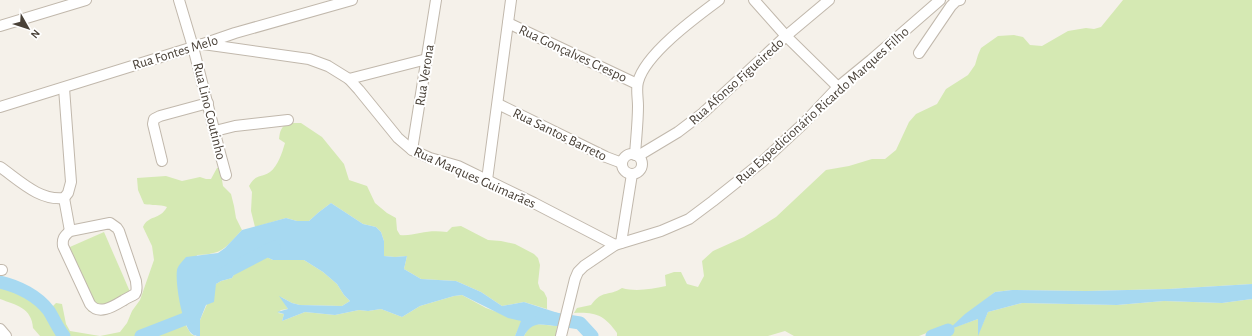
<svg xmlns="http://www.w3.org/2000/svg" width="1252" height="336" font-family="'Alegreya Sans',sans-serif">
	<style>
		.green { fill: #d5e9b3 }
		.water { fill: #a7d9f1 }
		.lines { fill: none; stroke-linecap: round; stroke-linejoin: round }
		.river { stroke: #a7d9f1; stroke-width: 13 }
		.minor-casing { stroke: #c1b8ac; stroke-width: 12 }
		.minor { stroke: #fff; stroke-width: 10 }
		.labels { text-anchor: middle; stroke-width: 4; stroke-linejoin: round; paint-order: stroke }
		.street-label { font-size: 14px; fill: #494138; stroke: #fff }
	</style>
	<rect width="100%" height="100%" fill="#f5f1ea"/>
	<g class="green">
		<path d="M 1123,0 L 1252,0 L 1252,284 L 1168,289 L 1086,291 L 1012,290 L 995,292 L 949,329 L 978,319 L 978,334 L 988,312 L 1022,303 L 1117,305 L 1164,301 L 1222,303 L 1252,299 L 1252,336 L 940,336 L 948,330 L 939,328 L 919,336 L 794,336 L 785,331 L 768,336 L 617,336 L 617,333 C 604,315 596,312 574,313 L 577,308 L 591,305 C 603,289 608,297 622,288 C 636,292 651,289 666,286 L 665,275 L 674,272 L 681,272 L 687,284 L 698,287 L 704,276 L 702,261 L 713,251 L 744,237 L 776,217 L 826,170 L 849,166 L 872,159 L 885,159 L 896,150 L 909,122 L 916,114 L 937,104 L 946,89 L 968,75 L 975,65 L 978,55 L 981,48 L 998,36 L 1014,35 L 1023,37 L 1030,45 L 1042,46 L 1068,31 L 1086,28 L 1094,29 L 1101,27 Z"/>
		<path d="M 289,123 L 301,123 L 322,137 L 344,164 L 349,180 L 367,186 L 375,203 L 387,213 L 396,218 L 397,230 L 400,235 C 407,236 413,234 420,233 C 429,231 438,231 447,232 L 452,227 L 461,226 L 488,240 L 501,241 L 515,244 L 534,254 L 538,258 L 540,265 L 538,283 L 540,289 L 544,292 L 547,298 L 547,309 L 524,302 L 502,306 L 481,292 L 456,281 L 421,279 L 404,269 L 407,256 L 395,257 L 384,256 L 384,241 L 381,232 L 376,227 L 363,224 L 331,203 L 319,212 L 309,221 L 297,221 L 286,218 L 255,227 L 251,211 L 252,192 L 249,186 C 257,173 259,179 270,172 C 278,166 282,153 285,143 L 279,139 C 280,131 281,126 289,123 Z"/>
		<path d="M 217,168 L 220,168 L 223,186 L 231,194 L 234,206 L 236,218 L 242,230 C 224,249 223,254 197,255 L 183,311 L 185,324 L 191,334 L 195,336 L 40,336 L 33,328 C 32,308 16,305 0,299 L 0,287 C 18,292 36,300 48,315 C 52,320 54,326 57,331 L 57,322 L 51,308 L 56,303 L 62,304 L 66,324 L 70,331 L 100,336 L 120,332 L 127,323 L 132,311 L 140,300 L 154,260 L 152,246 L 143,227 C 148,215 160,220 167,207 C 159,204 152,206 144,204 L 138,190 L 137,178 L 166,176 L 182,181 L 200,177 L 206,179 L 211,179 Z"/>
		<path d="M 104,232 L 131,294 L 89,312 L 63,250 Z"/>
		<path d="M 253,251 L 273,260 L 304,260 L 323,272 L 337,284 L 344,295 L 350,301 L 342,306 L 300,305 L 292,303 L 281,297 L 288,309 L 281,310 L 278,313 L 284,314 L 282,321 L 305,312 L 335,315 L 359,310 L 368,311 L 381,309 L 402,317 L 420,306 L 454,296 L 462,295 L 486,308 L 522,321 L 515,336 L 200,336 L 200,320 L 216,284 L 221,281 L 232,278 L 243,258 Z"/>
		<path d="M 536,324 L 557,326 L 556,336 L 524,336 L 529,327 Z"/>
	</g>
	<g class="water">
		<path d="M 331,203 L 363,224 L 376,227 L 381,232 L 384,241 L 384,256 L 395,257 L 407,256 L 404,269 L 421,279 L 456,281 L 481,292 L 502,306 L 524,302 L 558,313 L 557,326 C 541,325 533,320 524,336 L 515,336 L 521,321 L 508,318 L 462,295 L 454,296 L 420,306 L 402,317 L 381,309 L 368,311 L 359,310 L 335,315 L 305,312 L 282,321 L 284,314 L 277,312 L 288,309 L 279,296 L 292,303 L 300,305 L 342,306 L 350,301 L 344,295 L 337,284 L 323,272 L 304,260 L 273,260 L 253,251 L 243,258 L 232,278 L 221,281 L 216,284 L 214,302 L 206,305 L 200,320 L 200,336 C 196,336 194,336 191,333 C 182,324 175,283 177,270 C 178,265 183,261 186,257 L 218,253 L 225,248 L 242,230 L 286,218 L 297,221 L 309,221 L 319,212 Z"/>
		<path d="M 1252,284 L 1252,299 L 1222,303 L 1164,301 L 1117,305 L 1022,303 L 988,312 L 978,336 L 978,319 L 948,330 L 965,314 L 995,292 L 1012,290 L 1086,291 L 1168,289 Z"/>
	</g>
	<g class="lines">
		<g class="river">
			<path d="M 224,273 L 274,247"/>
			<path d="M 0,282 C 18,286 38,296 49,311 C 54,319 58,329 64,336"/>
			<path d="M 542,317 L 580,323 L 592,336"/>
			<path d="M 141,336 L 190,317 L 196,307"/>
			<path d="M 932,336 L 948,330"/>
		</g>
		<defs>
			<g id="minor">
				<path d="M 179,0 L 193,47 L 220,153 L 226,175"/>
				<path d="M 754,0 L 786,36 L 838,87"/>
				<path d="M 508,23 L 637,84"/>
				<path d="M 0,26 L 86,0"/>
				<path d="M 203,44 L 309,59 L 328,66 L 349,79 L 359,90 L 398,138 L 412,150 L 430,158 L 458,166 L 534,203 L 615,245"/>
				<path d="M 919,53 L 951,6 L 956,1 L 960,0"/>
				<path d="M 349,79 L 427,59"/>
				<path d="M 498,104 L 606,157 L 622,163"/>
				<path d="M 0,107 L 203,44 L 235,33 L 352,0"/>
				<path d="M 215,131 L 235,126 L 288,120"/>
				<path d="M 412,150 L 436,0"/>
				<circle cx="632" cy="164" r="10"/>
				<path d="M 635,155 C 636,139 638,122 638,106 C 638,98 636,89 638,82 C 645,54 696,17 719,0"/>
				<path d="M 638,156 L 678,132 L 703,113 L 786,36 L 829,0"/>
				<path d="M 162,161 L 153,124 L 154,119 L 160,116 L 208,103"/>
				<path d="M 0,167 C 19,180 39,201 64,198 L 68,193 L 71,182 L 64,88"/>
				<path d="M 487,180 L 511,0"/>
				<path d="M 64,198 L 70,231"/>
				<path d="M 110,223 L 117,228 L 119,231 L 136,281 C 136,285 138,290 135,294 C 132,296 127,298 124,300 C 114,306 99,316 90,304 L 63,246 C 62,239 64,236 70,231 Z"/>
				<path d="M 621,243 L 632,174"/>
				<path d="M 0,270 L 2,270"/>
				<path d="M 0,329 L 6,336"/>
				<path d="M 561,336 L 575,279 L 578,272 L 584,266 L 615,245 L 661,231 L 689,219 L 713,201 L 762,162 L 804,123 L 838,87 L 871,60 L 940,0"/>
			</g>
		</defs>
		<use href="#minor" class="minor-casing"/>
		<use href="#minor" class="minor"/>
	</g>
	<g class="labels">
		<g class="street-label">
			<text transform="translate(175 52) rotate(-17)" y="5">Rua Fontes Melo</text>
			<text transform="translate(573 53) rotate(25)" y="5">Rua Gonçalves Crespo</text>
			<text transform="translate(424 75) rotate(-81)" y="5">Rua Verona</text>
			<text transform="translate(736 81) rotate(-42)" y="5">Rua Afonso Figueiredo</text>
			<text transform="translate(822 105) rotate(-42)" y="5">Rua Expedicionário Ricardo Marques Filho</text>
			<text transform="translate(210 111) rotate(76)" y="5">Rua Lino Coutinho</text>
			<text transform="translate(560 134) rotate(26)" y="5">Rua Santos Barreto</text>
			<text transform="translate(475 177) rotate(24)" y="5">Rua Marques Guimarães</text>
		</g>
	</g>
	<g transform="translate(28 28) rotate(129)" stroke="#ffffff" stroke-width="3" paint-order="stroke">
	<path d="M0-3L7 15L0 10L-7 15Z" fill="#494138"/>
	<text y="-6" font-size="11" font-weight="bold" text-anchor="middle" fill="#494138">N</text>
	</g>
</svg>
